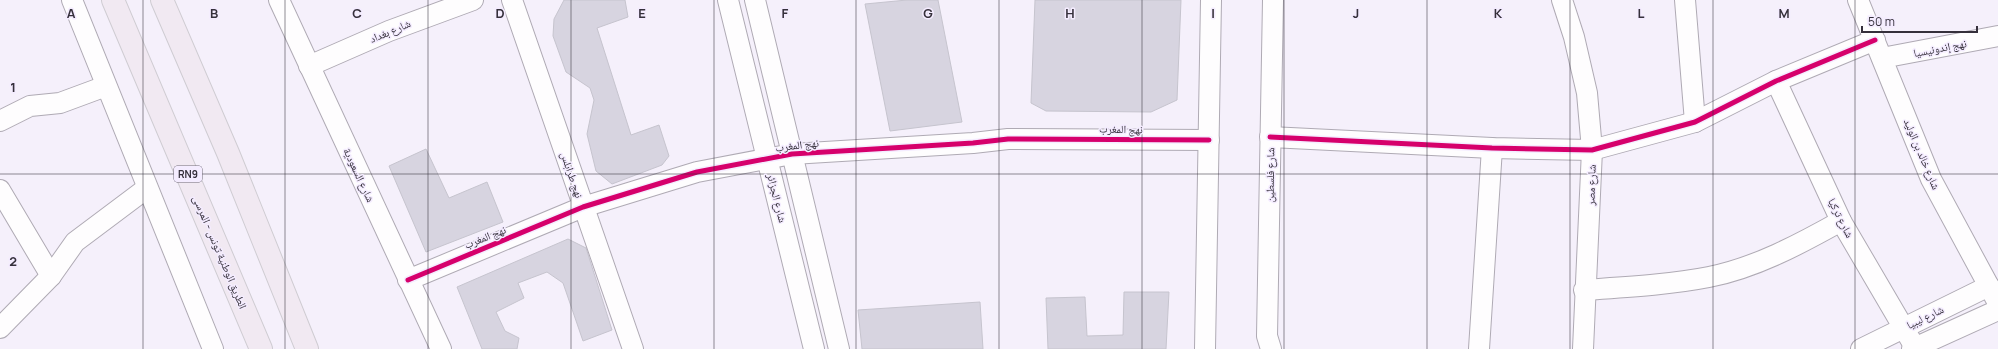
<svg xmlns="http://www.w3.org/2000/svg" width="1998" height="349" font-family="Manrope,'Noto Naskh Arabic',sans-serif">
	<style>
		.building { fill: #d7d4e0; stroke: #c6c4ce }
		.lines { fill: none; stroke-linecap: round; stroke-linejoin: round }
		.minor-casing { stroke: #afaab4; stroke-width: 22 }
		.highway-casing { stroke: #cfccd2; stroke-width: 24 }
		.minor { stroke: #fefdfe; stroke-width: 20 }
		.highway { stroke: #f1e9f2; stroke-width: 22 }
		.cycleway-casing { stroke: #f4ecff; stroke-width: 8 }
		.cycleway { stroke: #d6006c; stroke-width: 5 }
		.grid { fill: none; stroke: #35303b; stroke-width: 1; stroke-opacity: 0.55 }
		.labels { text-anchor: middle; stroke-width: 3; stroke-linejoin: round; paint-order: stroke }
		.shield { fill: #f4ecff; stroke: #6e6876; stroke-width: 1 }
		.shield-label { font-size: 10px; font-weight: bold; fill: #35303b }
		.street-label { font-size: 11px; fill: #35303b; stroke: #f4ecff }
		.grid-label { font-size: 13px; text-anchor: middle; font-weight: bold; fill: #35303b; stroke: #f4ecff; stroke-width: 3; stroke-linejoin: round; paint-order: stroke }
	</style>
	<rect width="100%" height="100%" fill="#f5f0fb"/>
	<g class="building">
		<path d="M 564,0 L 625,0 L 628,17 L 597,28 L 631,135 L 659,125 L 669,156 L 662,165 L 612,184 L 596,171 L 587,134 L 594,100 L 590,88 L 566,72 L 553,36 L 554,19 Z"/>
		<path d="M 907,0 L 938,0 L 962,122 L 890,131 L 865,4 Z"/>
		<path d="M 1035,0 L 1181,0 L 1177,100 L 1151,112 L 1046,111 L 1031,103 Z"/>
		<path d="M 426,149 L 449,198 L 487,182 L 503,222 L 426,252 L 389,166 Z"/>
		<path d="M 568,239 L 586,248 L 612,330 L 583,341 L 563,283 L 547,272 L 518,283 L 524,298 L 496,312 L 505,331 L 519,338 L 517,349 L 482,349 L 457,287 Z"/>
		<path d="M 1124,292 L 1169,292 L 1166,349 L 1048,349 L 1046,298 L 1085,297 L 1087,336 L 1123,335 Z"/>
		<path d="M 980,302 L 983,349 L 862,349 L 858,310 Z"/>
	</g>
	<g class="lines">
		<defs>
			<g id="minor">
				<path d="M 72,0 L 213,349"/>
				<path d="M 279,0 L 441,349"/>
				<path d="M 512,0 L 633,349"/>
				<path d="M 728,0 L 814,349"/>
				<path d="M 755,0 L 839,349"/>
				<path d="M 1562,0 L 1574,37 L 1587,93 L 1592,150 L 1583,349"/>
				<path d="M 1685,0 L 1695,122"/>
				<path d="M 1858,0 L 1931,179 L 1998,303"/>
				<path d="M 1882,58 L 1998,36"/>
				<path d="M 309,66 L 389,31 L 473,0"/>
				<path d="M 1776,81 L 1841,221 L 1916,349"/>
				<path d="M 0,121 L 30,106 L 60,103 L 106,86"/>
				<path d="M 1270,137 L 1492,148 L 1592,150 L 1695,122 L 1776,81 L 1875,40"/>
				<path d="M 0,190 L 51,276"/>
				<path d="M 408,280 L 583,207 L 697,172 L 792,154 L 973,143 L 1008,139 L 1209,140"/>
				<path d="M 1584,290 C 1626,287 1668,285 1709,277 C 1755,268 1800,244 1841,221"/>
				<path d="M 0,328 L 51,276 L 75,242 L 147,188"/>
				<path d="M 1205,349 L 1211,0"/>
				<path d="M 1271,349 L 1267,336 L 1273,0"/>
				<path d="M 1479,349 L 1492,148"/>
				<path d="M 1861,349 L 1989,286"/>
				<path d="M 1912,349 L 1998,310"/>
			</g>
			<g id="highway">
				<path d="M 113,0 L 261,349"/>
				<path d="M 162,0 L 228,153 L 307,349"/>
			</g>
		</defs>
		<use href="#minor" class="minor-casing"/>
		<use href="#highway" class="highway-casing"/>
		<use href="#minor" class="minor"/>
		<use href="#highway" class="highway"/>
		<defs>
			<g id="cycleway">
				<path d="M 1270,137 L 1492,148 L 1592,150 L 1695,122 L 1776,81 L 1875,40"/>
				<path d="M 408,280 L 583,207 L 697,172 L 792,154 L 973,143 L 1008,139 L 1209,140"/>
			</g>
		</defs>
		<use href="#cycleway" class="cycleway-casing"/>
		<use href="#cycleway" class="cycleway"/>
	</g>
	<path class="grid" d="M 143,0 L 143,349M 285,0 L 285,349M 428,0 L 428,349M 571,0 L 571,349M 714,0 L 714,349M 856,0 L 856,349M 999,0 L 999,349M 1142,0 L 1142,349M 1284,0 L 1284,349M 1427,0 L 1427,349M 1570,0 L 1570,349M 1713,0 L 1713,349M 1855,0 L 1855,349M 0,174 L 1998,174"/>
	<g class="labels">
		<rect class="shield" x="174" y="166" width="28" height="16" rx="3"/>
		<g class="shield-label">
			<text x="188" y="178">RN9</text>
		</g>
		<g class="street-label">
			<text transform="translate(390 31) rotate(-23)" y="4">شارع بغداد</text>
			<text transform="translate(1940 48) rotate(-11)" y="4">نهج إندونيسيا</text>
			<text transform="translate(1121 129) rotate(1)" y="4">نهج المغرب</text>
			<text transform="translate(797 145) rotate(-7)" y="4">نهج المغرب</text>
			<text transform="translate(1922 154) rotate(67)" y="4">شارع خالد بن الوليد</text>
			<text transform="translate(359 175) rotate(65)" y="4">شارع السعودية</text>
			<text transform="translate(572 175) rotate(71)" y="4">نهج طرابلس</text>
			<text transform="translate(1270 175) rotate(-89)" y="4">شارع فلسطين</text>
			<text transform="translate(1591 185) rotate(-88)" y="4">شارع مصر</text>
			<text transform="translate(777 198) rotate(76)" y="4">شارع الجزائر</text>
			<text transform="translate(1841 218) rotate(63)" y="4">شارع تركيا</text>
			<text transform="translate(485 237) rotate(-22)" y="4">نهج المغرب</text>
			<text transform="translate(220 252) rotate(67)" y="4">الطريق الوطنية تونس - المرسى</text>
			<text transform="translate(1925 317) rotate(-26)" y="4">شارع ليبيا</text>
		</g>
	</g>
	<g class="grid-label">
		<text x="71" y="18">A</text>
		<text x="214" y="18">B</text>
		<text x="357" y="18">C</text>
		<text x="500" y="18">D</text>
		<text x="642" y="18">E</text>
		<text x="785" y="18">F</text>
		<text x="928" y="18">G</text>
		<text x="1070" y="18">H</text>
		<text x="1213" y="18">I</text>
		<text x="1356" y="18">J</text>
		<text x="1498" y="18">K</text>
		<text x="1641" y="18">L</text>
		<text x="1784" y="18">M</text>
		<text x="13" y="92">1</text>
		<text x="13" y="266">2</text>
	</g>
	<path d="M1862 26v6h115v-6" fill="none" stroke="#35303b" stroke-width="2"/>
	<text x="1868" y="26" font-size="12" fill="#35303b" stroke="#f4ecff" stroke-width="3" paint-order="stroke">50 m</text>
</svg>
